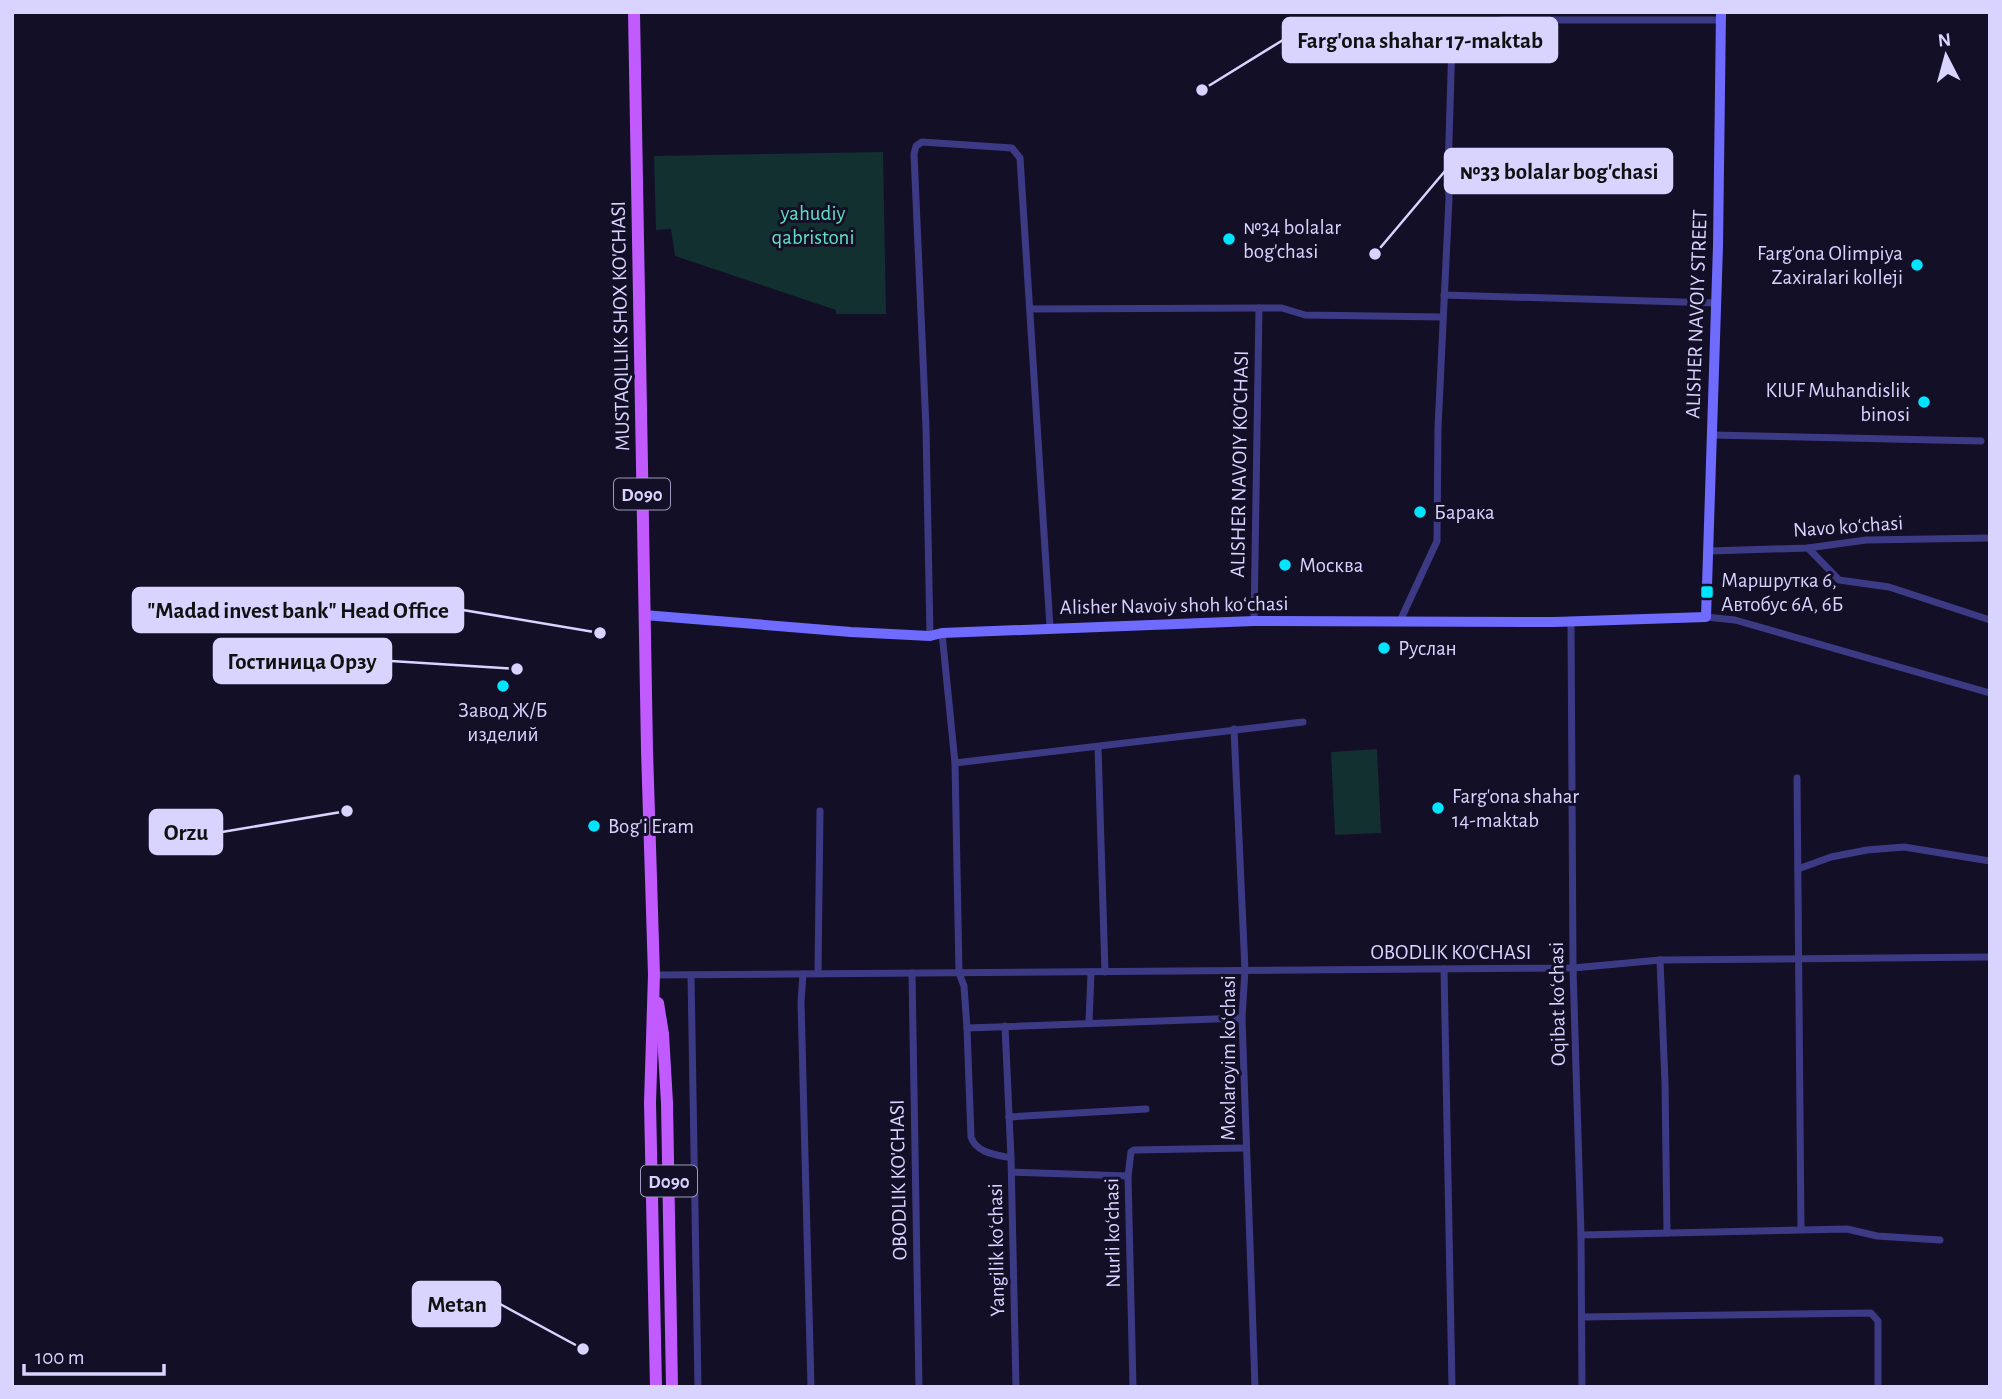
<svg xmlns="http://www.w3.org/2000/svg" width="2002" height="1399" font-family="'Alegreya Sans',sans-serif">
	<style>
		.green { fill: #12302f }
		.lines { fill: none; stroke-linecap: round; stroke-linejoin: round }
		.street { stroke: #3d3a85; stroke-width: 7 }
		.secondary { stroke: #6f6bff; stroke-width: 10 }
		.primary { stroke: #c25bff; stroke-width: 12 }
		.poi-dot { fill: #00e5ff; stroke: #130f26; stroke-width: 2.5 }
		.labels { text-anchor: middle; stroke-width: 6; stroke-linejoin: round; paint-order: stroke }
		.shield { fill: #130f26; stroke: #9e99be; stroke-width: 2 }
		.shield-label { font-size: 19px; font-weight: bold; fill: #d9d4ff }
		.park-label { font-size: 21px; fill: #5fe0c0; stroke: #130f26 }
		.poi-label { font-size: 21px; fill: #d9d4ff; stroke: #130f26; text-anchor: start }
		.street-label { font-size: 21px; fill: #d9d4ff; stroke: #130f26 }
		.leader { fill: none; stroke: #d9d4ff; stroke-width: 2.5 }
		.callout-dot { fill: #d9d4ff; stroke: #130f26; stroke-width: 2.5 }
		.callout { fill: #d9d4ff; stroke: #d9d4ff; stroke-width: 2.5 }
		.callout-label { font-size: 23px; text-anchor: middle; font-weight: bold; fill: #111 }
	</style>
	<rect width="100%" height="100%" fill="#130f26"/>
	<g class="green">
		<path d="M 883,152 L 886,314 L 836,314 L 836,310 L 675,256 L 671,229 L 656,230 L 654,156 Z"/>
		<path d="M 1377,749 L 1381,833 L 1335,835 L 1331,752 Z"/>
	</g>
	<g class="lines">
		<g class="street">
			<path d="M 1444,295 L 1716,303"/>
			<path d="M 1031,309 L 1259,308 L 1282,308 L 1305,315 L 1442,317"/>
			<path d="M 1712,435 L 1981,441"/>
			<path d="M 1808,548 L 1839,580 L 1889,587 L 1990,620"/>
			<path d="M 1709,551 L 1808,548 L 1866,540 L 1990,538"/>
			<path d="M 1706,617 L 1735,620 L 1990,693"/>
			<path d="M 1254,621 L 1259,308"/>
			<path d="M 1400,621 L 1437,541 L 1438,428 L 1449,199 L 1448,173 L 1452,40 L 1461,29 L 1502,20 L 1721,20"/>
			<path d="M 1571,621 L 1573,968 L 1581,1235 L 1582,1387"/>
			<path d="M 942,633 L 955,763 L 959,973 L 964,986 L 967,1028 L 971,1137 C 976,1153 997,1155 1011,1158 L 1016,1387"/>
			<path d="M 930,636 L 926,428 L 914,154 L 916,146 L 922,142 L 1012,148 L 1020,158 L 1050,627"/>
			<path d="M 1234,729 L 1245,970 L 1242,1018 L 1255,1387"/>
			<path d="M 1098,747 L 1105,972"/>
			<path d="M 955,763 L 1303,722"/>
			<path d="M 1797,778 L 1801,1229"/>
			<path d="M 1798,869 L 1831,857 L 1867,850 L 1904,847 L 1990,861"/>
			<path d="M 1660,960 L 1665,1082 L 1667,1233"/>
			<path d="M 1444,969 L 1452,1387"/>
			<path d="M 818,973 L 820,811"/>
			<path d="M 912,973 L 919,1387"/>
			<path d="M 803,974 L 801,1002 L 811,1387"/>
			<path d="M 654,975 L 1573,968 L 1660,960 L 1990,957"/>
			<path d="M 691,975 L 698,1387"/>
			<path d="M 1089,1022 L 1091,973"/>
			<path d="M 1005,1026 L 1011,1158"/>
			<path d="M 967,1028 L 1242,1018"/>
			<path d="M 1009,1117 L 1146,1109"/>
			<path d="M 1012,1172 L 1128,1176"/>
			<path d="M 1581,1235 L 1847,1229 L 1877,1236 L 1940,1240"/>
			<path d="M 1582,1317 L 1871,1313 L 1878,1321 L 1878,1387"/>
			<path d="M 1133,1387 L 1128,1176 L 1131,1152 L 1134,1150 L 1245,1148"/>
		</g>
		<path class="secondary" d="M 644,615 L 851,632 L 930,636 L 942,633 L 1254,621 L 1554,622 L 1706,617 L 1718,246 L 1721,12"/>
		<g class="primary">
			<path d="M 634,12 L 647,750 L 654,975 L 650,1103 L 656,1387"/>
			<path d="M 658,1003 L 663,1034 L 667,1103 L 672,1387"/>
		</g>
	</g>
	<g class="poi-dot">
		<circle cx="1229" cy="239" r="7"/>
		<circle cx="1917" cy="265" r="7"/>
		<circle cx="1924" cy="402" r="7"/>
		<circle cx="1420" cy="512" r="7"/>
		<circle cx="1285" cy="565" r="7"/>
		<rect x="1700" y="585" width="14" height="14" rx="3.5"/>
		<circle cx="1384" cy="648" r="7"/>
		<circle cx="503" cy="686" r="7"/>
		<circle cx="1438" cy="808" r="7"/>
		<circle cx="594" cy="826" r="7"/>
	</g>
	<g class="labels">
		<g class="shield">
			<rect x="614" y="478.5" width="56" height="31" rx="5"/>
			<rect x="641" y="1165.5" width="56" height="31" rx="5"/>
		</g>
		<g class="shield-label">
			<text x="642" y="501">D090</text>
			<text x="669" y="1188">D090</text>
		</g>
		<g class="park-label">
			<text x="813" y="220">yahudiy<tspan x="813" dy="24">qabristoni</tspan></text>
		</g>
		<g class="poi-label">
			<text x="1243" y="234">№34 bolalar<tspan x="1243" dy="24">bog'chasi</tspan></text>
			<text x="1903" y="260" text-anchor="end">Farg'ona Olimpiya<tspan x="1903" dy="24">Zaxiralari kolleji</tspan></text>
			<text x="1910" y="397" text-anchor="end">KIUF Muhandislik<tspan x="1910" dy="24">binosi</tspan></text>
			<text x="1434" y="519">Барака</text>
			<text x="1299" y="572">Москва</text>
			<text x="1721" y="587">Маршрутка 6,<tspan x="1721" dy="24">Автобус 6А, 6Б</tspan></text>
			<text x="1398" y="655">Руслан</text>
			<text x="503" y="717" text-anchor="middle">Завод Ж/Б<tspan x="503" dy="24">изделий</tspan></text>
			<text x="1452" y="803">Farg'ona shahar<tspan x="1452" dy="24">14-maktab</tspan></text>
			<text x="608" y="833">Bog'i Eram</text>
		</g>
		<g class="street-label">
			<text transform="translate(1696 314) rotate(-88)" y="7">ALISHER NAVOIY STREET</text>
			<text transform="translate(620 326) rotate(-91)" y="7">MUSTAQILLIK SHOX KO'CHASI</text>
			<text transform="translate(1239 464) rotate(-89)" y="7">ALISHER NAVOIY KO'CHASI</text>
			<text transform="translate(1848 526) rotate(-4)" y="7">Navo koʻchasi</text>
			<text transform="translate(1174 605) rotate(-1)" y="7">Alisher Navoiy shoh koʻchasi</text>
			<text x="1451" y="959">OBODLIK KO'CHASI</text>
			<text transform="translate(1557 1004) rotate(-91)" y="7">Oqibat koʻchasi</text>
			<text transform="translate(1228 1058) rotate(-90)" y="7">Moxlaroyim koʻchasi</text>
			<text transform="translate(898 1180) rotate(-91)" y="7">OBODLIK KO'CHASI</text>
			<text transform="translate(1112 1233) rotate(-91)" y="7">Nurli koʻchasi</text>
			<text transform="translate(996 1250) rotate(-91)" y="7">Yangilik koʻchasi</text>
		</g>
	</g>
	<path class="leader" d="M1202 90L1283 40M1375 254L1445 171M600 633L463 610M517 669L391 661M347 811L222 832M583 1349L500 1304"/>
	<g class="callout-dot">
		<circle cx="1202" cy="90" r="7"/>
		<circle cx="1375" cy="254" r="7"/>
		<circle cx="600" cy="633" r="7"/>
		<circle cx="517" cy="669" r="7"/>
		<circle cx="347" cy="811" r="7"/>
		<circle cx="583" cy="1349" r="7"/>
	</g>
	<g class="callout">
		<rect x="1283" y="18" width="274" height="44" rx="7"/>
		<rect x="1445" y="149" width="227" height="44" rx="7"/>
		<rect x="133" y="588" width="330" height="44" rx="7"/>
		<rect x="214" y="639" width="177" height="44" rx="7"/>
		<rect x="150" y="810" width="72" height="44" rx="7"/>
		<rect x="413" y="1282" width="87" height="44" rx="7"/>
	</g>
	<g class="callout-label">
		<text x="1420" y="48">Farg'ona shahar 17-maktab</text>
		<text x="1559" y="179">№33 bolalar bog'chasi</text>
		<text x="298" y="618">"Madad invest bank" Head Office</text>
		<text x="302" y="669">Гостиница Орзу</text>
		<text x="186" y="840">Orzu</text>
		<text x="457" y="1312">Metan</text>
	</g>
	<rect width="2002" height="1399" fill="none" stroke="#d9d4ff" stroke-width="28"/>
	<g transform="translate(1946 56) rotate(354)" stroke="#130f26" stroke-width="5" paint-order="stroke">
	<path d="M0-5L12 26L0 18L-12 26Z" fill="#d9d4ff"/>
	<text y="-10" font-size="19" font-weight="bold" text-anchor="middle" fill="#d9d4ff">N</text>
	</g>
	<path d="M24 1364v10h140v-10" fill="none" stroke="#d9d4ff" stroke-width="3.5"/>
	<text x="35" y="1364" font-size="21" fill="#d9d4ff" stroke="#130f26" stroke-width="5" paint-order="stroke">100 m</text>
</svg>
